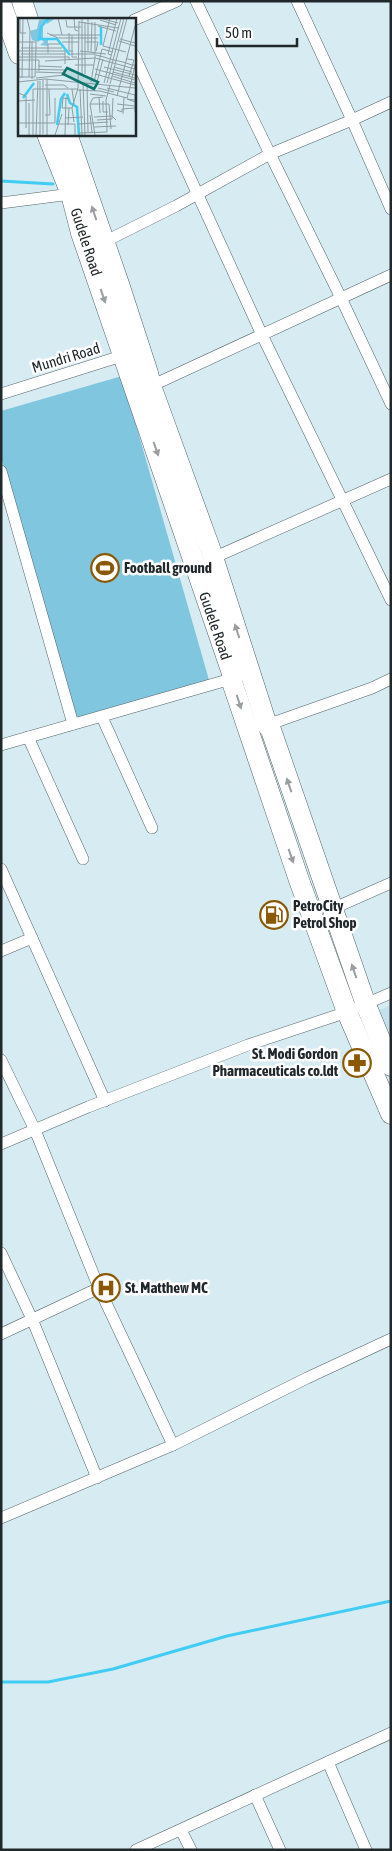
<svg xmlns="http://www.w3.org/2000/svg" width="392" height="1851" font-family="'Asap Condensed',sans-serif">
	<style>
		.built { fill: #c4e0ea }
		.green { fill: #7fc6de }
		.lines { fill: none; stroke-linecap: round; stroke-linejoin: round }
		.stream { stroke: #40ccf3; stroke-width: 3 }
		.minor-casing { stroke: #53646a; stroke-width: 12 }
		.trunk-casing { stroke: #53646a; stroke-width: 21 }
		.minor { stroke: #fff; stroke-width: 11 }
		.trunk { stroke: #fff; stroke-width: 20 }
		.oneway { fill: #9b9ea0 }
		.labels { text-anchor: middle; stroke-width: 5; stroke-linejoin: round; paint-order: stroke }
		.street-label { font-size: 15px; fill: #21282b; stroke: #fff }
		.poi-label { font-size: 15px; font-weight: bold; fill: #21282b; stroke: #fff; text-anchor: start }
		.inset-river { fill: none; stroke: #40ccf3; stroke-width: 2.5 }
		.inset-road { fill: none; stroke: #8e9da2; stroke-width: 1 }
		.view { fill: #0f766e; fill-opacity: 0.15; stroke: #0f766e; stroke-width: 2.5 }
		.inset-edge { fill: none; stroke: #21282b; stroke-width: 2.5 }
	</style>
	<rect width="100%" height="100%" fill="#d7ebf2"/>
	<path class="built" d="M 391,1005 L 391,1038 L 377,1011 Z"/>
	<path class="green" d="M 122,376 L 209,680 L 75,718 L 1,457 L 1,411 Z"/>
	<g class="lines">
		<g class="stream">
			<path d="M 1,181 L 53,184"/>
			<path d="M 1,1682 L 48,1682 L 113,1669 L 227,1636 L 391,1601"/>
		</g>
		<defs>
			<g id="minor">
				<path d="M 297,1 L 352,120 L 391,209"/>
				<path d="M 134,20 L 177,1"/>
				<path d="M 134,55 L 262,335 L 391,600"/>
				<path d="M 391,102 L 352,120 L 270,154 L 341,298 L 391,404"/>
				<path d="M 1,203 L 71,194"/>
				<path d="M 104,242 L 176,206 L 270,154 L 196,1"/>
				<path d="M 151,386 L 391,275"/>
				<path d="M 1,394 L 128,354"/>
				<path d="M 1,471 L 73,724"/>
				<path d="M 213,558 L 391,479"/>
				<path d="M 102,717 L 152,828"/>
				<path d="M 267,725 L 372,688 L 391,679"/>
				<path d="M 28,737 L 83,859"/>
				<path d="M 1,745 L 231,679"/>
				<path d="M 1,869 L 105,1101"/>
				<path d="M 332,909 L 391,883"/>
				<path d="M 1,951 L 32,938"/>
				<path d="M 1,1060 L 35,1130 L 99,1288 L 173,1445"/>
				<path d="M 1,1144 L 88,1107 L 248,1045 L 347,1012 L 391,993"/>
				<path d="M 1,1253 L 32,1319 L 97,1478"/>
				<path d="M 1,1334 L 99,1288"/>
				<path d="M 1,1518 L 173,1445 L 307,1378 L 391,1339"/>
				<path d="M 328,1762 L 366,1850"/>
				<path d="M 255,1795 L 280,1850"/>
				<path d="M 181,1830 L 191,1850"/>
				<path d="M 136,1850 L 391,1733"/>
			</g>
			<g id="trunk">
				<path d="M 22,1 L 28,19"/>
				<path d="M 1,3 L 19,54"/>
				<path d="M 47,134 L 71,194 L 81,233 L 233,676 L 231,679 L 299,880 L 347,1012 L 391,1114"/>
				<path d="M 67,134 L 119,284 L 148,373 L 151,386 L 211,551 L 267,725 L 271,730 L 366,1005 L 391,1066"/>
			</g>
		</defs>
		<use href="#minor" class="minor-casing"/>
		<use href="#trunk" class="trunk-casing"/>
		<use href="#minor" class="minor"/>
		<use href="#trunk" class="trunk"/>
	</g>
	<defs><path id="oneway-solid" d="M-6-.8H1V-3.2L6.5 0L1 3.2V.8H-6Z" transform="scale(1.25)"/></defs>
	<g class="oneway">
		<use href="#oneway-solid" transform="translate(94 213) rotate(-108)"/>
		<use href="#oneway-solid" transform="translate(103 296) rotate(71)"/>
		<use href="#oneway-solid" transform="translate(156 449) rotate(71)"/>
		<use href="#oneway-solid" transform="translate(237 631) rotate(-108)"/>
		<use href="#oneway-solid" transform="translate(239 702) rotate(72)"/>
		<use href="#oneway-solid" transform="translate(289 785) rotate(-109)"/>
		<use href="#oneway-solid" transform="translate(291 856) rotate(71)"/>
		<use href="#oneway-solid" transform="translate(354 971) rotate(-109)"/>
	</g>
	<defs>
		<symbol id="stadium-ring" viewBox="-11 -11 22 22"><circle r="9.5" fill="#fff" stroke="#8a5801" stroke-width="1.5"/><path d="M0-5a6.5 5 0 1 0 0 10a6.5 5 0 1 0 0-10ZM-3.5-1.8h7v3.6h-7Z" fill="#8a5801"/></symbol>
		<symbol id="fuel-ring" viewBox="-11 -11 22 22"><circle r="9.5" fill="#fff" stroke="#8a5801" stroke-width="1.5"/><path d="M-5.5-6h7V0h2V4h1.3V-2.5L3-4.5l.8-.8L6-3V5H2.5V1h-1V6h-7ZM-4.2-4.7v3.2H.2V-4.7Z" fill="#8a5801"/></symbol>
		<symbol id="pharmacy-ring" viewBox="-11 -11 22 22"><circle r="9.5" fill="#fff" stroke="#8a5801" stroke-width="1.5"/><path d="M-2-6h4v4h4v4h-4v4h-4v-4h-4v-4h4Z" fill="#8a5801"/></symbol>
		<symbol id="hospital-ring" viewBox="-11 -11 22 22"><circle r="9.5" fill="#fff" stroke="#8a5801" stroke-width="1.5"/><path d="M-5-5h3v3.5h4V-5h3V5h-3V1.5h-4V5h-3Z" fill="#8a5801"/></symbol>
	</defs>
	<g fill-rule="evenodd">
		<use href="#stadium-ring" x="89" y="552" width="32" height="32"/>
		<use href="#fuel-ring" x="258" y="899" width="32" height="32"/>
		<use href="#pharmacy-ring" x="341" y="1047" width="32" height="32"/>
		<use href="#hospital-ring" x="90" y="1272" width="32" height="32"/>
	</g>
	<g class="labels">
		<g class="street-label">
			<text transform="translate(86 242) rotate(72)" y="5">Gudele Road</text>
			<text transform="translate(66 358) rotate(-17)" y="5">Mundri Road</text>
			<text transform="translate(215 626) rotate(71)" y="5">Gudele Road</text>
		</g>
		<g class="poi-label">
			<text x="124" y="573">Football ground</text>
			<text x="293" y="911">PetroCity<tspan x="293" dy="17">Petrol Shop</tspan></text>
			<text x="338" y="1059" text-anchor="end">St. Modi Gordon<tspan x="338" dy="17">Pharmaceuticals co.ldt</tspan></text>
			<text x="125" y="1293">St. Matthew MC</text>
		</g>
	</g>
	<g transform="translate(18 18)">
		<rect width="118" height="118" fill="#d7ebf2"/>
		<path d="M 38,0 L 29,6 L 28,2 L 25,7 L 25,20 L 30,20 L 30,28 L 22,27 L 26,24 L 23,21 L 20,24 L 14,22 L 12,13 L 19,11 L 21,2 Z" fill="#7fc6de"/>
		<path class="inset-river" d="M 31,0 L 23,9 L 21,21 L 39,21 L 52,37M 83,27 L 83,9M 49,76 L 52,85 L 59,89 L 61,117M 5,80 L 16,65M 39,107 L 43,81 L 47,75"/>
		<path class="inset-road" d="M 2,0 L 2,15 L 8,15M 9,0 L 12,13 L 11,59M 40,0 L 44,17M 56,0 L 57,12 L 60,13M 82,0 L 100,5M 92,0 L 85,28 L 108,34M 48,2 L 49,9 L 63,9M 82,2 L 98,7M 61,4 L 100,10M 80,8 L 98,13M 0,15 L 1,60M 29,15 L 40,20 L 80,20M 51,15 L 51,33 L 55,33M 32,17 L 82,17M 54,17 L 54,39 L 59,39M 102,21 L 117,25M 101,23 L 117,28M 0,24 L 18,24 L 18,27 L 17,59 L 0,59M 44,24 L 61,24M 67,24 L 80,24 L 78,33M 3,30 L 44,30M 0,33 L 47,33 L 47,46M 62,33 L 88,36M 70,34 L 70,0M 73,34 L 74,4M 30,35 L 30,26 L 42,26M 3,36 L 47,36M 53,36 L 77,36M 78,37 L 86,39 L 92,41 L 105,44 L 114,47 L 117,47 L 112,69M 93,37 L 90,36 L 99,0M 0,39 L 51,39 L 51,42M 109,41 L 116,42 L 111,58M 0,42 L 21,42 L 21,53M 27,43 L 77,40 L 117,51M 57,47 L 76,47M 20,48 L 44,49M 86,49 L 117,57M 96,49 L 114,54M 0,51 L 47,52 L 47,57 L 18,60M 77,51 L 117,62M 18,54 L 47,55M 95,54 L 117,60M 67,56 L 67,4M 77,56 L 117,67M 64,58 L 64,1M 94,58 L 117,65M 4,60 L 5,0M 14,61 L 14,23M 25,62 L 25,116M 22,63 L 22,117M 0,64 L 27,61 L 117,70M 73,64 L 77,40 L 77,4M 76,64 L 84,31 L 95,34M 79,64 L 85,41M 65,65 L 67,117M 69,65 L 70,114M 86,65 L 103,0M 89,65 L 106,0M 92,66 L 109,0M 27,67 L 46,67 L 50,70M 80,70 L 96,74M 89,70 L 117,77M 54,71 L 56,86M 62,71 L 64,117M 59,72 L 82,73 L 109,80 L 112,70M 0,75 L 8,78 L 8,110M 72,76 L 88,78M 117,76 L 117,94M 99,78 L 117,8M 81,79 L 82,95M 51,81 L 45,80 L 44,90 L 54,90M 117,82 L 109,81 L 117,84M 0,83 L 17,82M 85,83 L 85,94 L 90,94M 11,85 L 11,117M 72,86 L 91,86 L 93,111M 99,86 L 117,88M 99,92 L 104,94 L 104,91 L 117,90M 105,96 L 106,79M 27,97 L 32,97 L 31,71M 72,97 L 74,114M 76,99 L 94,98 L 98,102M 47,100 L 65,99M 79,102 L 94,101 L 95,80M 56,104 L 54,90 L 60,70 L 61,3M 0,105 L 37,105 L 37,80M 41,106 L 57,106 L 57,117M 60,106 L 90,104M 50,107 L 51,90M 76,109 L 98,108M 61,115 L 89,114 L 88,82 L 92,67M 15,117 L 15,71 L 60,71M 18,117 L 20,63M 29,117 L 29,61M 37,117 L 44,96M 47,117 L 48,79M 77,117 L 72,86 L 75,80 L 85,79"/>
		<path class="view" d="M 49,50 L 80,64 L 76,71 L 45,56 Z"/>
		<rect width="118" height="118" class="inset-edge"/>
	</g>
	<rect width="392" height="1851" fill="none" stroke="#21282b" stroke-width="5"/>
	<path d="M217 38v8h80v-8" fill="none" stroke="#21282b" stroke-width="2.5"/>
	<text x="225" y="38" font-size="15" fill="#21282b" stroke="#ffffff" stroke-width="4" paint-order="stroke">50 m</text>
</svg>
